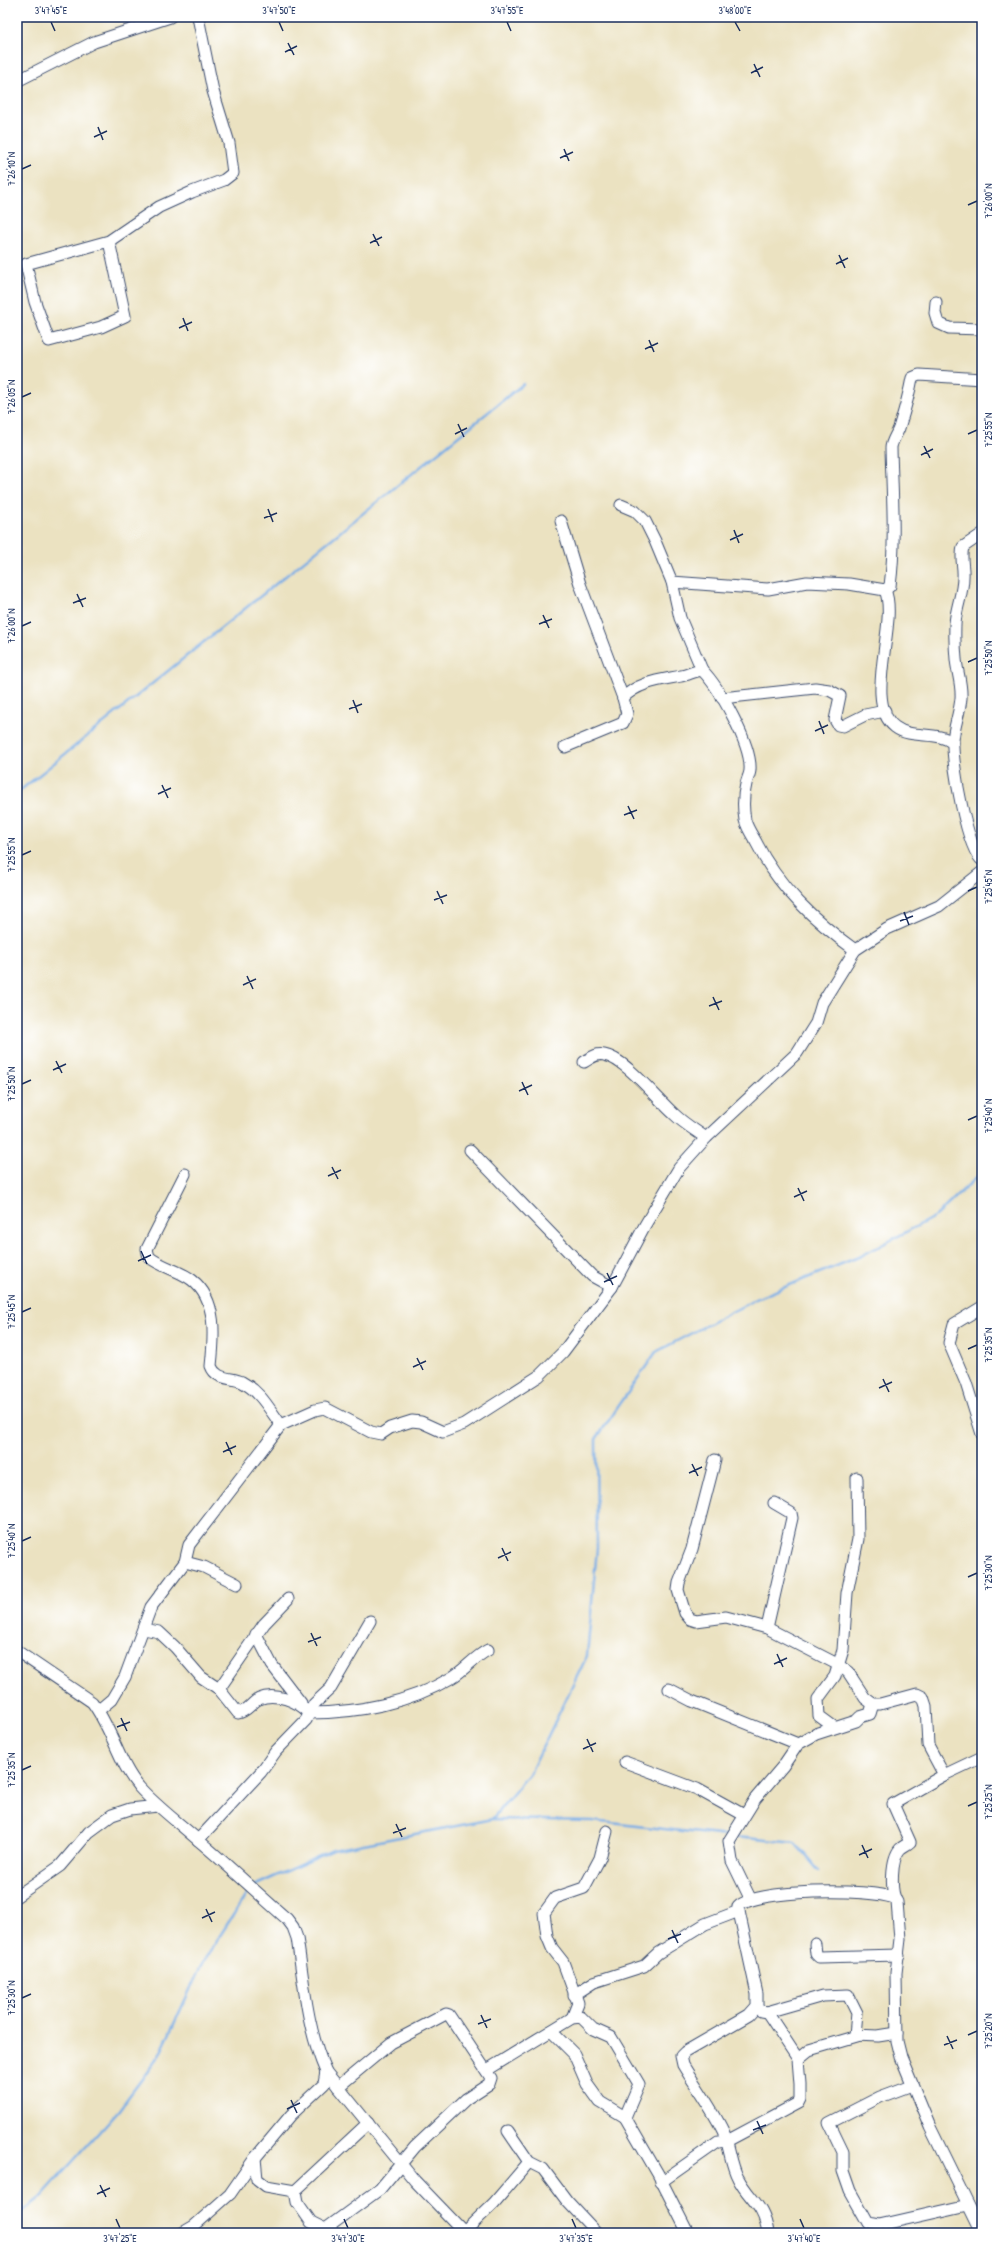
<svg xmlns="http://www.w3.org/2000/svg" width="999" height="2250" font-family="'Patrick Hand',sans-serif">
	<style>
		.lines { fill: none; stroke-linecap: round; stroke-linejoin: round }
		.stream { stroke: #79ade6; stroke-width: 2.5 }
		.minor-casing { stroke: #3a4a6d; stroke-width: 13 }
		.minor { stroke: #fff; stroke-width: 11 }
		.ticks { fill: none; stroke: #1b2f5e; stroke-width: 1.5 }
		.neatline { fill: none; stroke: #1b2f5e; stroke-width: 1.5 }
		.ticks-label { font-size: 10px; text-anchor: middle; fill: #1b2f5e }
	</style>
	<rect width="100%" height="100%" fill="#fff"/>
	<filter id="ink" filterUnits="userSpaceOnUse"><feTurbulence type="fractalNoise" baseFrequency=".025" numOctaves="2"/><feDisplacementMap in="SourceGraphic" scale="8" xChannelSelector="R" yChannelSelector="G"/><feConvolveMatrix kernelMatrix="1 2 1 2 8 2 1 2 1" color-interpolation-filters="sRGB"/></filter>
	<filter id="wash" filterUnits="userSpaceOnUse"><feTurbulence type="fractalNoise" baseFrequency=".012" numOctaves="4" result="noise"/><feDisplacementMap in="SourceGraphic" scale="16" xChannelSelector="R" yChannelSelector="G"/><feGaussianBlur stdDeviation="0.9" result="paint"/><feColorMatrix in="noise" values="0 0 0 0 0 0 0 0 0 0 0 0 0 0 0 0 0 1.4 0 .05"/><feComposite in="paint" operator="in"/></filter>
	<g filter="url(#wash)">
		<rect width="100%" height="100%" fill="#ebe2c1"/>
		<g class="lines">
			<g class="stream">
				<path d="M 17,793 L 523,384"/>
				<path d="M 492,1819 L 592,1821 L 727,1836"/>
				<path d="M 736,1837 L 795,1843 L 819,1871"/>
				<path d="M 254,1886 L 333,1850 L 492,1819 L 530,1773 L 587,1656 L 597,1548 L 596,1439 L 656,1352 L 758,1298 L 861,1256 L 936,1216 L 982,1172"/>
				<path d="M 17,2216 L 40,2198 L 118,2111 L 159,2056 L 203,1962 L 250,1889"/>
			</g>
		</g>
	</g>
	<g filter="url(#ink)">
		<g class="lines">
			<defs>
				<g id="minor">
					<path d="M 17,81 L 94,42 L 170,17"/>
					<path d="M 109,241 L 125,316 L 101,327 L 49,341 L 35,302 L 26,264 L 109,241 L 159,207 L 192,192 L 224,180 L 233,173 L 229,143 L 213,91 L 198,17"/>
					<path d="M 936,302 L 935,313 L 938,323 L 949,328 L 982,329"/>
					<path d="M 621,505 L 635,511 L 645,521 L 655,541 L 672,582 L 680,618 L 702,670"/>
					<path d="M 561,521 L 580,584 L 623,698"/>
					<path d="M 982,534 L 963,547 C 960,558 964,567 963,577 C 963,591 958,603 956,616 C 954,625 955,649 956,659 C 957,672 962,684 961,698 C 960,713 953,728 953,743 C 952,763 967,850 982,860"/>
					<path d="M 672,582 L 768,589 L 807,582 L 849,584 L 885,590 C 899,622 862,702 895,727 C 912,740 937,730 953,743"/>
					<path d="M 885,590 L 890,586 C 896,540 892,493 891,448 C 891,442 897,434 899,428 C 904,412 909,395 912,378 L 919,375 L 982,379"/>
					<path d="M 722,698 L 815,688 L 829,690 L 840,696 L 835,720 L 838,725 L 843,726 L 865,715 L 885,711"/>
					<path d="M 565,747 L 623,723 L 627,714 L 623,698 C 638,682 661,680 681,676 C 688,675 694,671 702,670 C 719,687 752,745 750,770 C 750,774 747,779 746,784 C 743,796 743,809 745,820 C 747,828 752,835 756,842 C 778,887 815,921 855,950"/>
					<path d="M 584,1062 C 591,1058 596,1053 604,1055 C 625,1058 657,1099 674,1114 C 683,1123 695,1130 706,1138"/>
					<path d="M 470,1150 L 592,1276 L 612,1287"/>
					<path d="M 185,1174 L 147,1249 L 149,1257 C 161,1267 179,1270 192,1280 C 218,1300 214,1338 211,1366 C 216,1380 231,1377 242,1382 C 261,1392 269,1409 281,1425"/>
					<path d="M 982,1307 L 954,1324 L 949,1343 L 966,1383 L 982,1434"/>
					<path d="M 715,1460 L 692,1549 L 679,1583 L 678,1590 L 685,1613 L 690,1619 L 696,1621 L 726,1617 L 767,1628 L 837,1664 L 848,1672 L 865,1698 L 873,1704 L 880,1704 L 917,1694 L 923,1697 L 926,1706 L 928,1745 L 944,1775"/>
					<path d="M 185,1562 L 204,1567 L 237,1584"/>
					<path d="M 767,1628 L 792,1518 L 791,1513 L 774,1503"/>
					<path d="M 144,1629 L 159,1632 L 175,1647 L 201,1677 L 219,1689 L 238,1713 C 247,1712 252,1702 259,1699 C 275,1692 298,1701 309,1713 C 357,1713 409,1703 451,1678 C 465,1670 474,1657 488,1650"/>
					<path d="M 256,1634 L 272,1665 L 301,1703"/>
					<path d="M 17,1651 L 92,1702 C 112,1728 118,1762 139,1787 C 157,1807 178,1822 198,1840 C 228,1865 257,1893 287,1919 L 293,1927 L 297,1938 C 304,1984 307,2029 326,2072 L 415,2181 L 465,2233"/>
					<path d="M 219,1689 L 264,1624 L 288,1599"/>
					<path d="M 669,1689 L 692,1701 L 798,1744"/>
					<path d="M 99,1710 L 112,1699 L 125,1677 L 151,1607 L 185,1562 L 189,1545 L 281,1425 L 297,1418 L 315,1410 L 325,1408 L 371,1432 L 381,1434 L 390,1428 L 412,1421 L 421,1422 L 443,1432 L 464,1424 L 539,1376 L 563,1352 L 612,1287 L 645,1225 L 679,1168 L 706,1138 L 797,1053 L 816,1023 L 822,1003 L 855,950 L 887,929 L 939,906 L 982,872"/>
					<path d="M 834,1727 L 819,1716 L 818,1699 L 835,1676 L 843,1650 L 847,1593 L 858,1539 L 857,1478"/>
					<path d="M 625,1762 L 697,1789 L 744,1815"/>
					<path d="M 198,1840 L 261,1772 L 276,1751 L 306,1720 L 314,1704 L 331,1688 L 370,1621"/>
					<path d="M 17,1896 L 60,1866 L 89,1832 L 112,1815 L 130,1809 L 158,1806"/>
					<path d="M 751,1900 L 732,1861 L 729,1841 L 755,1799 L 783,1766 L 798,1744 L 816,1734 L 856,1721 L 860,1717 L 870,1714 L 873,1704"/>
					<path d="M 815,1944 L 816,1954 L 819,1957 L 899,1955"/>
					<path d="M 574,1995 L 594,1982 L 644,1966 L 658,1953 L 705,1924 L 739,1911"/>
					<path d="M 761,2011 L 767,2012 L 823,1996 L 848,1995 L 857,2013 L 855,2035 L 878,2036 L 897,2033"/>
					<path d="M 572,2018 L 578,2003 L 563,1962 L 552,1948 L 547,1936 L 544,1913 L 555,1898 L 584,1888 L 600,1858 L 607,1831"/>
					<path d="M 551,2031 L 574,2054 L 587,2084 L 600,2102 L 625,2117"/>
					<path d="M 798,2059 L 809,2050 L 857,2036"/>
					<path d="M 487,2070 L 572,2018 L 581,2017 L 593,2029 L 611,2037 L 639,2084 L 625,2117 L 658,2174 L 688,2233"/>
					<path d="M 912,2085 L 880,2097 L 829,2123 L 843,2152 L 843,2171 L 850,2191 L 868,2223 L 880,2225 L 968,2205"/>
					<path d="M 508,2131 L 529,2162 L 543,2169 L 567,2201 L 597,2233"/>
					<path d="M 255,2158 L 257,2179 L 266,2186 L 295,2191 L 368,2123"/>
					<path d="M 661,2182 L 718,2142 L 727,2141 L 798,2103 L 800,2099 L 800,2084 L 798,2059 L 767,2012"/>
					<path d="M 295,2191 L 297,2202 L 311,2222 L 333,2233"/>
					<path d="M 464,2232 L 494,2203 L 529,2162"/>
					<path d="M 182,2233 L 194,2226 L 230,2194 L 255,2158 L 291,2115 L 324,2084 L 326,2072"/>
					<path d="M 320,2233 L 380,2189 L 415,2147 L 466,2099 L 489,2084 L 491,2078 L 449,2015 L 446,2014 L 391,2043 L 338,2087"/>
					<path d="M 768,2233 C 764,2204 749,2200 738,2178 C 730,2163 730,2146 723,2131 C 712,2108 696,2087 683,2065 L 681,2056 L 685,2052 L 749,2015 L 757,2006 L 757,1994 L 738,1907 C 755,1889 870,1888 894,1898"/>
					<path d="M 982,2233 L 930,2127 L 901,2057 L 897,2041 L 896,1973 L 900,1939 L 897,1902 C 890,1892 891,1859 900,1849 C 903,1846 907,1845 910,1842 L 893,1804 L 944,1775 L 982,1757"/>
				</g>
			</defs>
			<use href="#minor" class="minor-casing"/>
			<use href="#minor" class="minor"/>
		</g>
	</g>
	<path class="ticks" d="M 51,22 L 55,31M 279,22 L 283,31M 507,22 L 511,31M 735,22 L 740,31M 288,43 L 294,55M 285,52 L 297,46M 754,64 L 760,77M 751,73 L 763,67M 98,127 L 103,140M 94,137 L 107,131M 564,149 L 569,161M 560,158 L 573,152M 22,169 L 31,165M 968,205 L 977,201M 373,234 L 379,246M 370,243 L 382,237M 839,255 L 845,268M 836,264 L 848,258M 183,318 L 188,331M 179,328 L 192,322M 649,340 L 654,352M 645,349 L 658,343M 22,397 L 31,393M 458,424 L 464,437M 455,434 L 467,428M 968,434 L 977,430M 924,446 L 930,458M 921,455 L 933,449M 268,509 L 273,522M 264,518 L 277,513M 734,530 L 739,543M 730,540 L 743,534M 77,594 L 83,607M 73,603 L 86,598M 543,615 L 549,628M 539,624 L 552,619M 22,626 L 31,622M 968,662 L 977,658M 353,700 L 358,713M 349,709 L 362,704M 819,721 L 824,734M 815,731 L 828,725M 162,785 L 168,798M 158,794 L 171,788M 628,806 L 634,819M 624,815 L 637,810M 22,855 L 31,851M 437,891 L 443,904M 968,891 L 977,887M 434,900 L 447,895M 904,912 L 909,925M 900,921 L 913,916M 247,976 L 253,989M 243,985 L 256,979M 713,997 L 719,1010M 709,1006 L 722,1001M 56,1061 L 62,1073M 53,1070 L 66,1064M 522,1082 L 528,1095M 22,1084 L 31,1080M 519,1091 L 532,1085M 968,1120 L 977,1116M 332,1167 L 338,1179M 328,1176 L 341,1170M 798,1188 L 804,1201M 794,1197 L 807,1191M 141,1251 L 147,1264M 138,1261 L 151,1255M 607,1273 L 613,1285M 604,1282 L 617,1276M 22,1312 L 31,1308M 968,1349 L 977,1345M 417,1358 L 423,1370M 413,1367 L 426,1361M 883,1379 L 889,1392M 879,1388 L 892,1382M 226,1442 L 232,1455M 223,1452 L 236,1446M 692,1464 L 698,1476M 689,1473 L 702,1467M 22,1541 L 31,1537M 502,1548 L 508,1561M 498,1558 L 511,1552M 968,1577 L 977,1573M 311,1633 L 317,1646M 308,1642 L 321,1637M 777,1654 L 783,1667M 774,1664 L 787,1658M 121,1718 L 127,1731M 117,1727 L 130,1722M 587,1739 L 593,1752M 583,1749 L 596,1743M 22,1770 L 31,1766M 968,1806 L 977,1802M 396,1824 L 402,1837M 393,1833 L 406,1828M 862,1845 L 868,1858M 859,1855 L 872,1849M 206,1909 L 212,1922M 202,1918 L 215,1912M 672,1930 L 678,1943M 668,1939 L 681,1934M 22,1998 L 31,1994M 481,2015 L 487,2028M 478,2024 L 491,2019M 968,2035 L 977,2031M 947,2036 L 953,2049M 944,2045 L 957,2040M 291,2100 L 297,2113M 287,2109 L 300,2103M 757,2121 L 763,2134M 753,2130 L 766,2125M 100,2185 L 106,2197M 97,2194 L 110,2188M 116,2219 L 120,2228M 344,2219 L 348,2228M 572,2219 L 576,2228M 800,2219 L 804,2228"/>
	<rect width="999" height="2250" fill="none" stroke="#fff" stroke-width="44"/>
	<rect x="22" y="22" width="955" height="2206" class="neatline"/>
	<g class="ticks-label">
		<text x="51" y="14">3°47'45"E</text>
		<text x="279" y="14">3°47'50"E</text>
		<text x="507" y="14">3°47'55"E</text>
		<text x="735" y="14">3°48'00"E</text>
		<text transform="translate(11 169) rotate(-90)" y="4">7°26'10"N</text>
		<text transform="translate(988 201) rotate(-90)" y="4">7°26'00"N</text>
		<text transform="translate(11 397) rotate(-90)" y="4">7°26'05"N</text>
		<text transform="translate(988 430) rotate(-90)" y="4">7°25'55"N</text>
		<text transform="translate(11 626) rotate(-90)" y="4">7°26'00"N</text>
		<text transform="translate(988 658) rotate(-90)" y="4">7°25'50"N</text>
		<text transform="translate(11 855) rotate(-90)" y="4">7°25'55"N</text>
		<text transform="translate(988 887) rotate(-90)" y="4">7°25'45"N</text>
		<text transform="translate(11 1084) rotate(-90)" y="4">7°25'50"N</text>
		<text transform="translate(988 1116) rotate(-90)" y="4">7°25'40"N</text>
		<text transform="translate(11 1312) rotate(-90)" y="4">7°25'45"N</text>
		<text transform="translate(988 1345) rotate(-90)" y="4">7°25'35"N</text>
		<text transform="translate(11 1541) rotate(-90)" y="4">7°25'40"N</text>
		<text transform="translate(988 1573) rotate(-90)" y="4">7°25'30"N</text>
		<text transform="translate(11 1770) rotate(-90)" y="4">7°25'35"N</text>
		<text transform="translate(988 1802) rotate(-90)" y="4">7°25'25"N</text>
		<text transform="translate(11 1998) rotate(-90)" y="4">7°25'30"N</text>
		<text transform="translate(988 2031) rotate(-90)" y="4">7°25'20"N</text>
		<text x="120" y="2242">3°47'25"E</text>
		<text x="348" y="2242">3°47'30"E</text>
		<text x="576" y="2242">3°47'35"E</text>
		<text x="804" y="2242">3°47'40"E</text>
	</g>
</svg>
